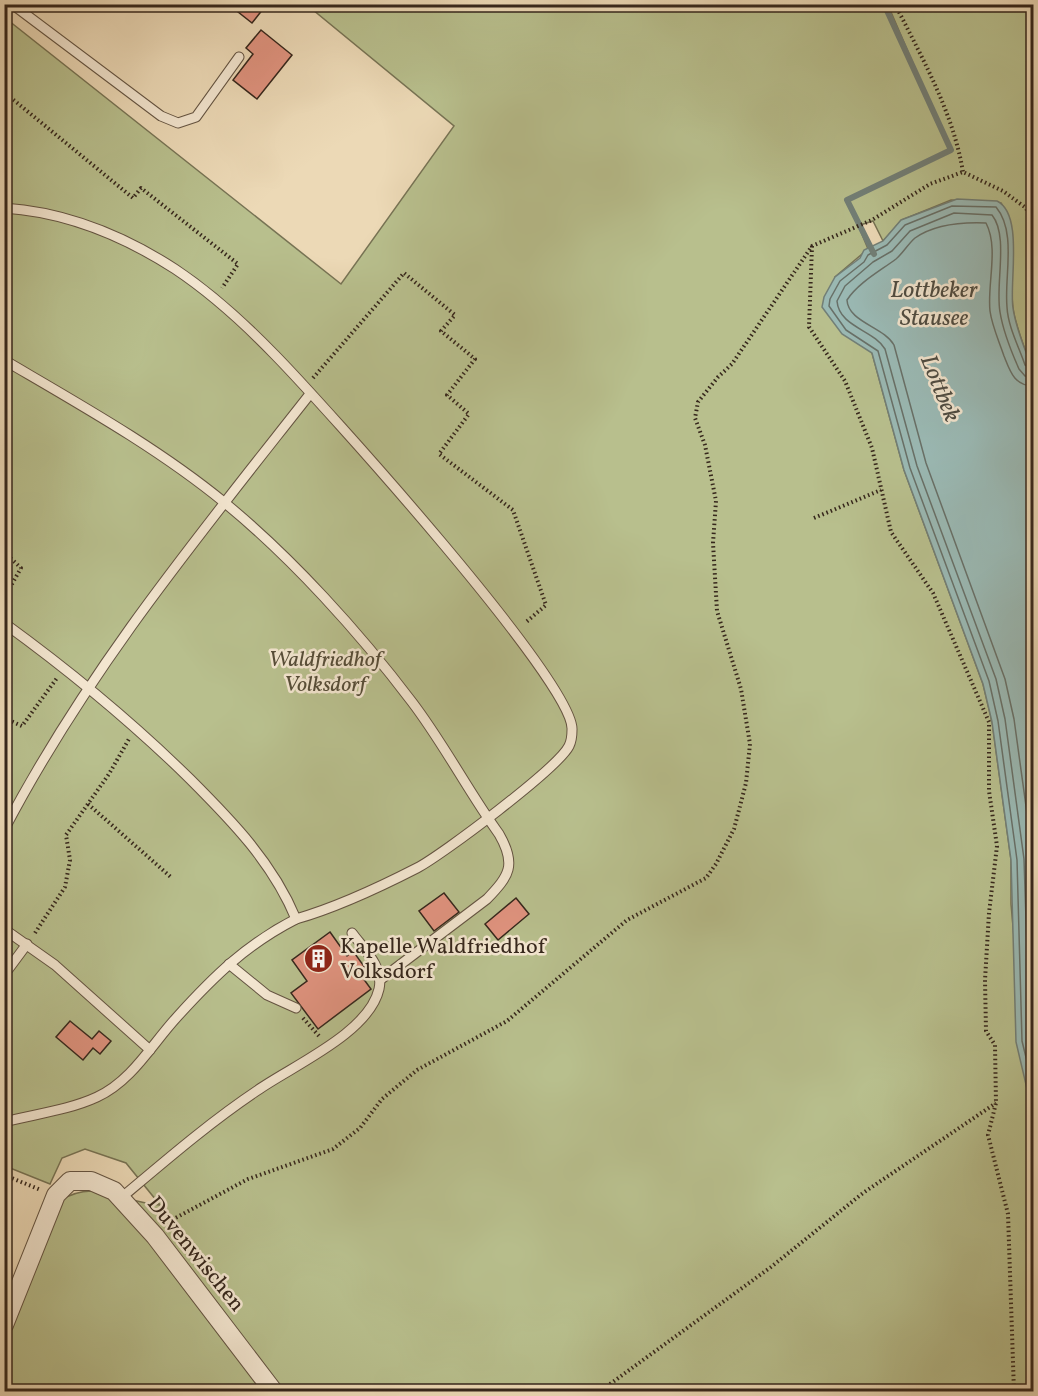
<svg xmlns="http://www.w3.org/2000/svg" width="1038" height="1396" font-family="Vollkorn,serif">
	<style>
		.green { fill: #b8bf8d; stroke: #777354; stroke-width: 1.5 }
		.water { fill: #9ab9b4; stroke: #727f77; stroke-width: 1.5 }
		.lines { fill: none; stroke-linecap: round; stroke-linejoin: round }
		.shore { stroke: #687068; stroke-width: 1.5 }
		.stream { stroke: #727f77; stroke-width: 6 }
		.building { fill: #e0937f; stroke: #36271c; stroke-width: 1.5 }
		.lane-casing { stroke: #645442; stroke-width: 11 }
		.street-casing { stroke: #645442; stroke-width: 20 }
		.path { stroke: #36271c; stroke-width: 4; stroke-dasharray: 1.5 3; stroke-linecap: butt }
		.lane { stroke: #f3e6d0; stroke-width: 9 }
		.street { stroke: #f3e6d0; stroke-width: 18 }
		.labels { text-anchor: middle; stroke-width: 5; stroke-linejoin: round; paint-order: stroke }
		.park-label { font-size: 22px; font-style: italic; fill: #564d38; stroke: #f3e6d0 }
		.poi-label { font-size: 22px; fill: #36271c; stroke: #f3e6d0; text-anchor: start }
		.street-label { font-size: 22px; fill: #36271c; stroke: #f3e6d0 }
		.water-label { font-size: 24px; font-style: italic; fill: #4f4c42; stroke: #f3e6d0 }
	</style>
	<rect width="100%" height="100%" fill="#ecd9b6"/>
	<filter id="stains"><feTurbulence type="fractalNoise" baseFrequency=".00333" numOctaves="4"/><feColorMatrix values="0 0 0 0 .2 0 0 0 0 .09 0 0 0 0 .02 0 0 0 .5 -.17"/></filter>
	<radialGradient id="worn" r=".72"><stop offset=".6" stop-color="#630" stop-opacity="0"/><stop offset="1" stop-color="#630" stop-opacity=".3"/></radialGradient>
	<path class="green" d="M 307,5 L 884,5 L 930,103 L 888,5 L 1033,5 L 1033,371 C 1026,351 1016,329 1013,308 C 1008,272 1022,235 1001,203 L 951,200 L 902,220 L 883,241 L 873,221 L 860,225 L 852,210 L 868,249 L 835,277 L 872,353 L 904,470 L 983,684 L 992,722 L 1011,860 L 1011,904 L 1032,1138 L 1028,1178 L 1034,1200 L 1033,1391 L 5,1391 L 5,1343 L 57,1202 C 97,1177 118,1202 160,1205 L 126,1163 L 85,1149 L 62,1158 L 50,1184 L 5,1166 L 4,17 L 341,284 L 454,126 Z"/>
	<path class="water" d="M 957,199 L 997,201 C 1024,214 1009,283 1013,308 C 1016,330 1026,351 1033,371 L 1033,1200 L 1028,1178 L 1032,1138 L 1028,1093 L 1016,1042 L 1011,860 L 992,722 L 983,684 L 904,470 L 872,353 L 842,334 L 822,307 L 824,297 L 835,277 L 860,258 L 864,250 L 883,241 L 901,220 Z"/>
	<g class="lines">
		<g class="shore">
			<path d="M 1034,370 L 1025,365 C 1019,347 1008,327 1007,307 C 1004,277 1017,232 996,207 L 952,206 L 905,225 L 887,245 L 868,255 L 864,262 L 840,281 L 830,299 L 829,306 L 846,330 L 878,351 L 910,468 L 989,681 L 998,721 L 1017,860 L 1022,1041 L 1034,1090"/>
			<path d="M 1034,377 L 1025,376 L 1019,369 C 1011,351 1003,331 1000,312 C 995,285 1009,236 992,215 L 954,213 L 910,231 L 892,251 L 873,262 L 845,286 L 837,301 C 839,327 874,330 885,349 L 917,466 L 996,679 L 1005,719 L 1024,859 L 1030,1040 L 1034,1057"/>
			<path d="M 1034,386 C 1014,386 1010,371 1004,356 C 999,341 992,326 990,311 C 987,284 999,248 986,223 C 962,222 935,224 915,238 C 908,244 903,253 896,259 C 880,271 858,283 847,300 C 848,322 884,327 894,345 L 926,463 L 1005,679 L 1014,719 L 1033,857 L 1034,913"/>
		</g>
		<path class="stream" d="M 874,254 L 847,200 L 951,150 L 884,4"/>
	</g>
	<g class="building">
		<path d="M 228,4 L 267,4 L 252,23 Z"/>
		<path d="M 261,30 L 292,55 L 257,99 L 233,80 L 253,54 L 246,48 Z"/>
		<path d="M 444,893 L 459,912 L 434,931 L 419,911 Z"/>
		<path d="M 516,898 L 529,914 L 498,940 L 485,924 Z"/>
		<path d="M 330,932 L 347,956 L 353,951 L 366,969 L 360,974 L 371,989 L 318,1029 L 291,993 L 307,981 L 292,960 Z"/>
		<path d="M 70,1021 L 92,1039 L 99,1031 L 111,1041 L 100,1054 L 93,1048 L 83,1060 L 56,1037 Z"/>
	</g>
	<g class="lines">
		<defs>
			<g id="lane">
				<path d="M 12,4 L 161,116 L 178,123 L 196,117 L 239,57"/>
				<path d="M 4,208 C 66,212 124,236 175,269 C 211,293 245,324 275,355 C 320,401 576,684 572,730 C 572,734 571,742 569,746 C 558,768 442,855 417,868 C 378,888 338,907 296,919 C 273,863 232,821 190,779 C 132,722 70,671 4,623"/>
				<path d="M 4,360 C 79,404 158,448 225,503 C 292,558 359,632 412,702 C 444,744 468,791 499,834 C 517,865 509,876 487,899 L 380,980"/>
				<path d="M 4,830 C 87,671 200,534 310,394"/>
				<path d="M 4,929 L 55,965 L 150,1050"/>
				<path d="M 229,964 L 267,995 L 296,1008"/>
				<path d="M 4,975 L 27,944"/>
				<path d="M 4,1122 C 35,1114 69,1110 97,1097 C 132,1081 152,1044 177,1017 C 214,976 247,944 296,919"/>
				<path d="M 121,1198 C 165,1161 210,1122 258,1090 C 292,1066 369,1033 379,989 C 384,967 364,949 352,933"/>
			</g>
			<path id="street" d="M 4,1325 L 56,1195 L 70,1181 L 91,1181 L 114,1191 L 155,1236 L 274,1392"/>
		</defs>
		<use href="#lane" class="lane-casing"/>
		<use href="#street" class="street-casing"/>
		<g class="path">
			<path d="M 895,4 C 922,58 953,112 963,172"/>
			<path d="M 4,104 L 10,97 L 133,198 L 141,188 L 238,264 L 222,288"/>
			<path d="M 812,246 L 809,327 L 845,381 L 872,448 L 891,532 L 933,593 L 989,722 L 989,791 L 997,846 L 989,913 L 985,980 L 986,1031 L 995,1045 L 996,1103 L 988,1135 L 1008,1214 L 1014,1392"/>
			<path d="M 313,378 L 404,273 L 455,315 L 441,331 L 475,359 L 447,395 L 469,414 L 439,454 L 513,510 L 546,605 L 525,623"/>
			<path d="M 814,518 L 881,490"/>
			<path d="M 4,552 L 21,568 L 4,598"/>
			<path d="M 4,718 L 22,726 L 57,678"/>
			<path d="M 88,804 L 172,878"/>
			<path d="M 35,933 L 65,887 L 70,860 L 66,835 L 109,774 L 129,739"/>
			<path d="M 303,1018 L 319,1036"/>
			<path d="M 4,1175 L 41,1190"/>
			<path d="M 168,1222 L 248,1179 L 333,1149 L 360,1128 L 382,1099 L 417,1070 L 507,1021 L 627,920 L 706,878 L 716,864 L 734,829 L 739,810 L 746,783 L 750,744 L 741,689 L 717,611 L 713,543 L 716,501 L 705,445 L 695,418 L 698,402 L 718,377 L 732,364 L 812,246 L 872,220 L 930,184 L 963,172 L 1003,191 L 1026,208 L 1034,227"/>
			<path d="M 599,1392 L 771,1267 L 863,1193 L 996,1103"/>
		</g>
		<use href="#lane" class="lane"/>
		<use href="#street" class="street"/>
	</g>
	<defs>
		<symbol id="building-disc" viewBox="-11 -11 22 22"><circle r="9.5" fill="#8f2418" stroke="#f3e6d0"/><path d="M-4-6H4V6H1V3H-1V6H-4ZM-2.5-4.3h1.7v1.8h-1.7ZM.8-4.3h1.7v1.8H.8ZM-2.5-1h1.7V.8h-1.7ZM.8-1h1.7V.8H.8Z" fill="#fff"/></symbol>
	</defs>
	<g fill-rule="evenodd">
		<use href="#building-disc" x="302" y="942" width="33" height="33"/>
	</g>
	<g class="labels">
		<g class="park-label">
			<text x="325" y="666">Waldfriedhof<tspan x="325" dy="25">Volksdorf</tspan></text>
		</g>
		<g class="poi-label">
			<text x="340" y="953">Kapelle Waldfriedhof<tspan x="340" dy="25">Volksdorf</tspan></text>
		</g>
		<g class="street-label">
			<text transform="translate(197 1253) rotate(51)" y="8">Duvenwischen</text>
		</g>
		<g class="water-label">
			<text x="934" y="297">Lottbeker<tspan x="934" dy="28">Stausee</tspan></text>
			<text transform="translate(941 388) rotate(68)" y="8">Lottbek</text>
		</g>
	</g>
	<rect width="1038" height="1396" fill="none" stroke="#ecd9b6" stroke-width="24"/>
	<rect x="6" y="6" width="1026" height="1384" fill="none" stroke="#36271c" stroke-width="3"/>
	<rect x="12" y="12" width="1014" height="1372" fill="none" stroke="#36271c" stroke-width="1.5"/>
	<rect width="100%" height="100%" filter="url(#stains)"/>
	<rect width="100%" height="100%" fill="url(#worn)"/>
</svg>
